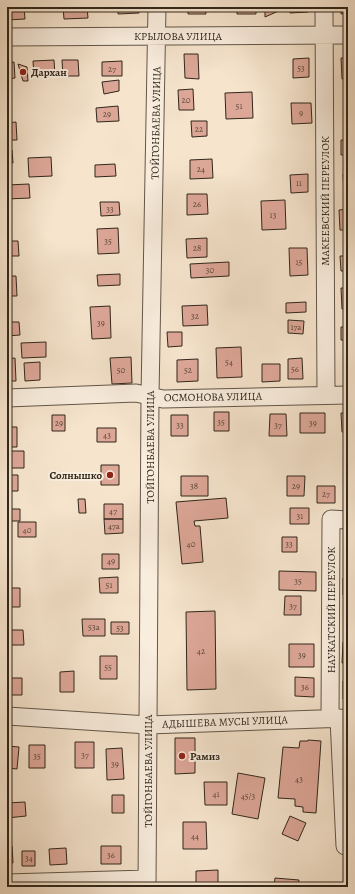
<svg xmlns="http://www.w3.org/2000/svg" width="355" height="894" font-family="Alegreya,serif">
	<rect width="100%" height="100%" fill="#f6e4cd"/>
	<filter id="stains"><feTurbulence type="fractalNoise" baseFrequency=".005" numOctaves="4"/><feColorMatrix values="0 0 0 0 .2 0 0 0 0 .09 0 0 0 0 .02 0 0 0 .5 -.17"/></filter>
	<radialGradient id="worn" r=".72"><stop offset=".6" stop-color="#630" stop-opacity="0"/><stop offset="1" stop-color="#630" stop-opacity=".3"/></radialGradient>
	<path fill="#dda798" stroke="#30271b" d="M7 7H24L25 19 7 20Z
		M63 7H87L88 18 64 19Z
		M118 7H138L139 13 118 14Z
		M188 7H205L206 14H188Z
		M237 7H256V14H237Z
		M265 7H283V9L265 17Z
		M290 7H308V12L290 13Z
		M341 7H348V13L341 14Z
		M184 54H198L199 79 185 78Z
		M309 58V77L293 78V59Z
		M341 58H348V79H342Z
		M54 60 55 75 34 76 33 61Z
		M62 60H78L79 76H63Z
		M122 61V76H102V62Z
		M14 62 15 78 7 79V63Z
		M18 64 27 67 28 81H23Z
		M119 80V91L104 94 102 82Z
		M193 89 194 110H179L178 90Z
		M252 92 253 118 226 119 225 93Z
		M291 103H311L312 123 292 124Z
		M118 106 119 121 97 122 96 108Z
		M191 121H207V136L192 137Z
		M16 122 17 140H7V123Z
		M341 140H348V155H341Z
		M7 150H12L13 163H7Z
		M51 157 52 176 29 177 28 158Z
		M212 159 213 178 190 179V160Z
		M115 164 116 176 95 177V165Z
		M308 174V192L291 193 290 175Z
		M343 174H348V192H344Z
		M29 184 30 198 7 199V185Z
		M187 194H207L208 214 187 215Z
		M285 200 286 229 262 230 261 201Z
		M100 202H119L120 215 101 216Z
		M348 209V230H340L339 210Z
		M118 228 119 253 98 254 97 229Z
		M207 238V257L187 258 186 239Z
		M7 241H18L19 256H7Z
		M289 248H307L308 275 290 276Z
		M340 256H348V271H341Z
		M229 262V276L191 278 190 264Z
		M120 274V285L98 286 97 275Z
		M7 276H16L17 296H7Z
		M341 288H348V309H342Z
		M306 302V312L286 313V303Z
		M207 305 208 325 183 326 182 306Z
		M110 306 111 338 92 339 90 307Z
		M288 320 304 321 303 334 288 333Z
		M7 322H19L20 335 7 336Z
		M341 327H348V340H341Z
		M167 332H182V346L168 347Z
		M46 342V357L22 358 21 343Z
		M241 347 242 377 217 378 216 348Z
		M131 357 132 383 112 384 110 358Z
		M15 358 16 381H7V359Z
		M302 358 303 379H288V359Z
		M198 359V381L177 382V360Z
		M40 362V380L25 381 24 363Z
		M262 364H280V381L262 382Z
		M214 412H229V431H214Z
		M300 413H325V433H300Z
		M341 413H348V432H342Z
		M270 414H286L287 436H269Z
		M52 415H65V431H52Z
		M171 415H188V436H171Z
		M7 427H17V447H7Z
		M97 428H116V442H97Z
		M10 451H24V468H10Z
		M101 465H119V485H101Z
		M7 475H18V491H7Z
		M181 476H208V496H181Z
		M287 476H305L304 496H287Z
		M317 486H335V503H317Z
		M345 490H348V507H345Z
		M226 498 228 518 194 521 195 526H200L203 562 182 564 176 502Z
		M78 499H85L86 513H79Z
		M104 504H123V519H104Z
		M290 508H309V524H290Z
		M7 509H20V521H7Z
		M104 519H123V533L105 534Z
		M18 522H36V537H18Z
		M282 537H297V552H282Z
		M102 554H119V569H102Z
		M279 571 316 572V591L279 590Z
		M118 577V593H100L99 578Z
		M343 578H348V595H343Z
		M7 588H20V607H7Z
		M285 596H301V615H284Z
		M344 609H348V626H344Z
		M215 611 216 689 187 690 186 612Z
		M82 619H105V636H83Z
		M111 622H129V634H111Z
		M7 630H23L24 645H7Z
		M343 642H348V663H342Z
		M289 644H314V667H289Z
		M100 656H117V679H100Z
		M74 671V692H60V672Z
		M295 677 314 678V697L295 696Z
		M7 678H22V695H7Z
		M343 681H348V699H343Z
		M175 738H195V773L175 774Z
		M308 740 321 741 316 813 303 812V807L295 806V799L278 798 283 747 299 748 300 741H308Z
		M75 742H94V768H75Z
		M29 745H45V768H29Z
		M7 746 19 747 17 769 7 768Z
		M122 748 124 779 107 780 106 749Z
		M238 773 265 778 258 819 232 814Z
		M204 782H227V805H205Z
		M112 795H124V813H112Z
		M25 802 26 816 7 818V803Z
		M290 816 306 823 298 841 282 834Z
		M183 822H206L207 849H183Z
		M7 846H12L13 863H7Z
		M101 846H121V864H101Z
		M66 848 67 864 50 865 49 849Z
		M22 851H35V866H22Z
		M218 870V887H196V871Z
		M275 878 299 880 298 887H274Z"/>
	<g fill="none" stroke-linecap="round" stroke-linejoin="round">
		<defs>
			<path id="minor" d="M324 7 326 394
				M7 37 348 35
				M7 398 136 393 163 399 348 395
				M7 716 148 725 348 718
				M330 717 331 519 348 520
				M339 718 345 846
				M7 883 147 879
				M147 887 150 396 157 7"/>
		</defs>
		<use href="#minor" stroke="#625648" stroke-width="19"/>
		<use href="#minor" stroke="#f9edde" stroke-width="17"/>
	</g>
	<g fill="#8f2418" stroke="#f9edde" stroke-width="1.5">
		<circle cx="23" cy="72" r="4"/>
		<circle cx="110" cy="475" r="4"/>
		<circle cx="182" cy="756" r="4"/>
	</g>
	<g text-anchor="middle" dominant-baseline="central" stroke-width="4" stroke-linejoin="round" paint-order="stroke">
		<g font-size="9" fill="#5b473a">
			<text x="301" y="68">53</text>
			<text x="112" y="69">27</text>
			<text x="186" y="100">20</text>
			<text x="239" y="106">51</text>
			<text x="301" y="113">9</text>
			<text x="107" y="114">29</text>
			<text x="199" y="129">22</text>
			<text x="201" y="169">24</text>
			<text x="299" y="183">11</text>
			<text x="197" y="204">26</text>
			<text x="110" y="209">33</text>
			<text x="273" y="215">13</text>
			<text x="108" y="241">35</text>
			<text x="197" y="248">28</text>
			<text x="299" y="262">15</text>
			<text x="210" y="270">30</text>
			<text x="195" y="316">32</text>
			<text x="101" y="323">39</text>
			<text x="296" y="327">17а</text>
			<text x="229" y="362">54</text>
			<text x="295" y="369">56</text>
			<text x="121" y="370">50</text>
			<text x="188" y="370">52</text>
			<text x="221" y="422">35</text>
			<text x="59" y="423">29</text>
			<text x="313" y="423">39</text>
			<text x="180" y="425">33</text>
			<text x="278" y="425">37</text>
			<text x="107" y="435">43</text>
			<text x="194" y="486">38</text>
			<text x="296" y="486">29</text>
			<text x="326" y="494">27</text>
			<text x="113" y="511">47</text>
			<text x="300" y="516">31</text>
			<text x="114" y="526">47а</text>
			<text x="27" y="530">40</text>
			<text x="191" y="544">40</text>
			<text x="289" y="544">33</text>
			<text x="111" y="561">49</text>
			<text x="298" y="581">35</text>
			<text x="109" y="585">51</text>
			<text x="293" y="606">37</text>
			<text x="94" y="627">53а</text>
			<text x="120" y="628">53</text>
			<text x="201" y="651">42</text>
			<text x="302" y="655">39</text>
			<text x="108" y="667">55</text>
			<text x="305" y="687">36</text>
			<text x="85" y="755">37</text>
			<text x="37" y="756">35</text>
			<text x="115" y="764">39</text>
			<text x="299" y="779">43</text>
			<text x="216" y="794">41</text>
			<text x="248" y="796">45/3</text>
			<text x="195" y="836">44</text>
			<text x="111" y="855">36</text>
			<text x="29" y="858">34</text>
		</g>
		<g font-size="11" fill="#30271b" stroke="#f9edde">
			<text x="178" y="36">КРЫЛОВА УЛИЦА</text>
			<text transform="translate(156 123) rotate(-89)">ТОЙГОНБАЕВА УЛИЦА</text>
			<text transform="translate(325 201) rotate(-90)">МАКЕЕВСКИЙ ПЕРЕУЛОК</text>
			<text transform="translate(213 397) rotate(-1)">ОСМОНОВА УЛИЦА</text>
			<text transform="translate(150 447) rotate(-90)">ТОЙГОНБАЕВА УЛИЦА</text>
			<text transform="translate(331 610) rotate(-90)">НАУКАТСКИЙ ПЕРЕУЛОК</text>
			<text transform="translate(225 722) rotate(-2)">АДЫШЕВА МУСЫ УЛИЦА</text>
			<text transform="translate(148 771) rotate(-90)">ТОЙГОНБАЕВА УЛИЦА</text>
		</g>
		<g font-size="11" font-weight="bold" fill="#30271b" stroke="#f9edde" text-anchor="start">
			<text x="31" y="72">Дархан</text>
			<text x="102" y="475" text-anchor="end">Солнышко</text>
			<text x="190" y="756">Рамиз</text>
		</g>
	</g>
	<rect width="355" height="894" fill="none" stroke="#f6e4cd" stroke-width="24"/>
	<rect x="8" y="8" width="339" height="878" fill="none" stroke="#30271b" stroke-width="2"/>
	<rect x="12" y="12" width="331" height="870" fill="none" stroke="#30271b"/>
	<rect width="100%" height="100%" filter="url(#stains)"/>
	<rect width="100%" height="100%" fill="url(#worn)"/>
</svg>
